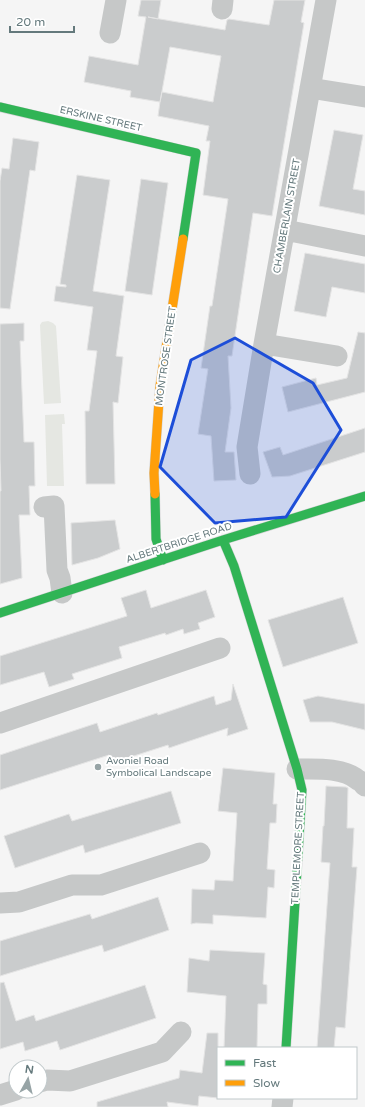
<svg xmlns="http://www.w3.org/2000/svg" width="365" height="1107" font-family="'Varela Round',sans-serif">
	<rect width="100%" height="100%" fill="#f5f5f5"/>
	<path fill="#e5e7e2" d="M48 321 53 323 56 326 61 403 44 404 40 325 42 322Z
		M64 414 65 424H62L64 486H47L45 415Z"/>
	<path fill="#cacccd" stroke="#e4e4e4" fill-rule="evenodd" d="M141 0H161L158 19 148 17 225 30 227 20 229 19 269 25 274 0H305L301 22 304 23 272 216 253 213 232 356H228L231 408 225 452H234L236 480 214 481 211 436 198 434 208 369 201 368 210 306H212L228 199 203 195 210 141H206L209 126 158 116 160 102 130 97 131 91 84 82 89 56 138 65 146 17 138 16ZM170 47 221 56 213 102 162 92 160 102Z
		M334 130 363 135 353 189 365 191V215L319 206Z
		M13 138 39 142 35 171 30 170 10 309 0 308V181L2 168 9 169Z
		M77 175 110 180 93 291 124 296 116 356 123 357 118 403 113 402 115 484H86L85 411H89L97 351 87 350 93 307 54 301 56 286 66 287V285L60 284Z
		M141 179 168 183 152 295 125 291Z
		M305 253 365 264V293L332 287 326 317 294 311Z
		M24 323V341H20L24 442H34L35 486H29L30 515H19L22 578 0 584V491H1L0 459V324Z
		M358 332 365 333V392L288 412 282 387 316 378 317 385 347 378Z
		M365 428V452L290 476 272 477 263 452 280 447 283 455Z
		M115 520 120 549 98 558 72 565 71 523Z
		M146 590 151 608 206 590 215 617 198 623 200 629 184 634 183 629 166 635 165 633 119 647 122 658 72 674 74 679 49 687 44 672 0 685V656L127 616 121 598Z
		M343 597 358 643 283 667 268 620Z
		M233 684 248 729 227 736 228 728 169 748 168 745 112 763 109 755 0 790V755L97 723 100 732 157 713 158 715 214 696 216 705 231 700Z
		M318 696 365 704V730L332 722H310L303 700Z
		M223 768 275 773 273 804H277L276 823H270L267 869 275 870 274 888 268 887 266 918 213 915V924L196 923 191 924 192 889 214 890 215 880 233 881 237 813 218 811Z
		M326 786 346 787 348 788 347 828H354L352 867H357L345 1028 336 1027 334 1048H317L330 863 321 862 323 826H324Z
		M171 791 181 823 85 853 83 845 15 868 4 836 69 814 72 821Z
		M158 897 169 930 104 952 102 945 0 976V941L90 914 92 919Z
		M210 950 265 953 263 984 267 985V1004H258L257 1048H224L226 996 187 992 189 958 209 961Z
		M4 982 16 1021 34 1015 36 1021 145 985 156 1018 60 1050 57 1041 25 1051 23 1042 0 1049V983Z
		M207 1033H218V1098L199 1096 198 1106 167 1102 168 1107H97V1102L179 1078 180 1070 202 1073Z"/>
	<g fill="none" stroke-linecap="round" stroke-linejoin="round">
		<defs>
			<path id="fast" d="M0 107 196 153 183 239
				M155 494 156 539 163 560
				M223 540 234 566 297 769 302 790 286 1048
				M0 613 223 540 365 496"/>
			<path id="slow" d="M155 494 154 473 160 386 183 239"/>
		</defs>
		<use href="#fast" stroke="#d0d1d2" stroke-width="10"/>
		<use href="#slow" stroke="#d0d1d2" stroke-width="10"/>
		<path stroke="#c6c8c8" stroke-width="21" d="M222 9 223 0
			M110 33 116 0
			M310 88 365 97
			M285 230 365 246
			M264 344 337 356
			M250 474 247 447 264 344 326 0
			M44 507 54 506 57 570 60 578 62 593
			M0 723 220 648
			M297 769C315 769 343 767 358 780 361 781 363 784 365 786
			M0 903 19 902 72 885H101L200 853
			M40 1082 47 1080 70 1081 162 1052 181 1032
			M0 1095 16 1090
			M282 1107 283 1098"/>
		<use href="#fast" stroke="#30b455" stroke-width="9"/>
		<use href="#slow" stroke="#ff9f0a" stroke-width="9"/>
	</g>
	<path fill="#1d4ed8" fill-opacity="0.2" stroke="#1d4ed8" stroke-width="3" stroke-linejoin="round" d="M235 338 313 383 341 430 286 517 215 523 160 467 191 360Z"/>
	<circle fill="#97a4a6" stroke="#fff" stroke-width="1.5" cx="98" cy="767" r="4"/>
	<g text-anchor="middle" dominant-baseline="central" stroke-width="4" stroke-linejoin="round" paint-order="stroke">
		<g font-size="10" fill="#64797c" stroke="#fff">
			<text transform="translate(101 119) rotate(13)">ERSKINE STREET</text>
			<text transform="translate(287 216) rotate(-80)">CHAMBERLAIN STREET</text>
			<text transform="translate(166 356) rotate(-82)">MONTROSE STREET</text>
			<text transform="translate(179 543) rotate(-18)">ALBERTBRIDGE ROAD</text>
			<text transform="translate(298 848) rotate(-87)">TEMPLEMORE STREET</text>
		</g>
		<g font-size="10" fill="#64797c" stroke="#fff" text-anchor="start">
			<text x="106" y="761">Avoniel Road<tspan x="106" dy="12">Symbolical Landscape</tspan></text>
		</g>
	</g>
	<rect x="217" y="1047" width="140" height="52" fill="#ffffff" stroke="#c1c9cb"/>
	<rect x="225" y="1060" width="20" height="6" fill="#30b455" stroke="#c1c9cb"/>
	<text x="253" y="1067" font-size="12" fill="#64797c">Fast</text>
	<rect x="225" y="1080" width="20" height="6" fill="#ff9f0a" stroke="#c1c9cb"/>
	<text x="253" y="1087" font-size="12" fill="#64797c">Slow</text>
	<g transform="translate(28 1079) rotate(8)"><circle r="19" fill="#ffffff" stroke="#c1c9cb"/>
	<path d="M0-3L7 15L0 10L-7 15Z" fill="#97a4a6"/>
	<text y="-6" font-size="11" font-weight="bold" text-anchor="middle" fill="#64797c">N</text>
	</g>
	<path d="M10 26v6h64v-6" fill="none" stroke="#64797c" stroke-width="2"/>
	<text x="16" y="26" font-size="12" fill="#64797c" stroke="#ffffff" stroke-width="3" paint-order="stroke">20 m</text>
</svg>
